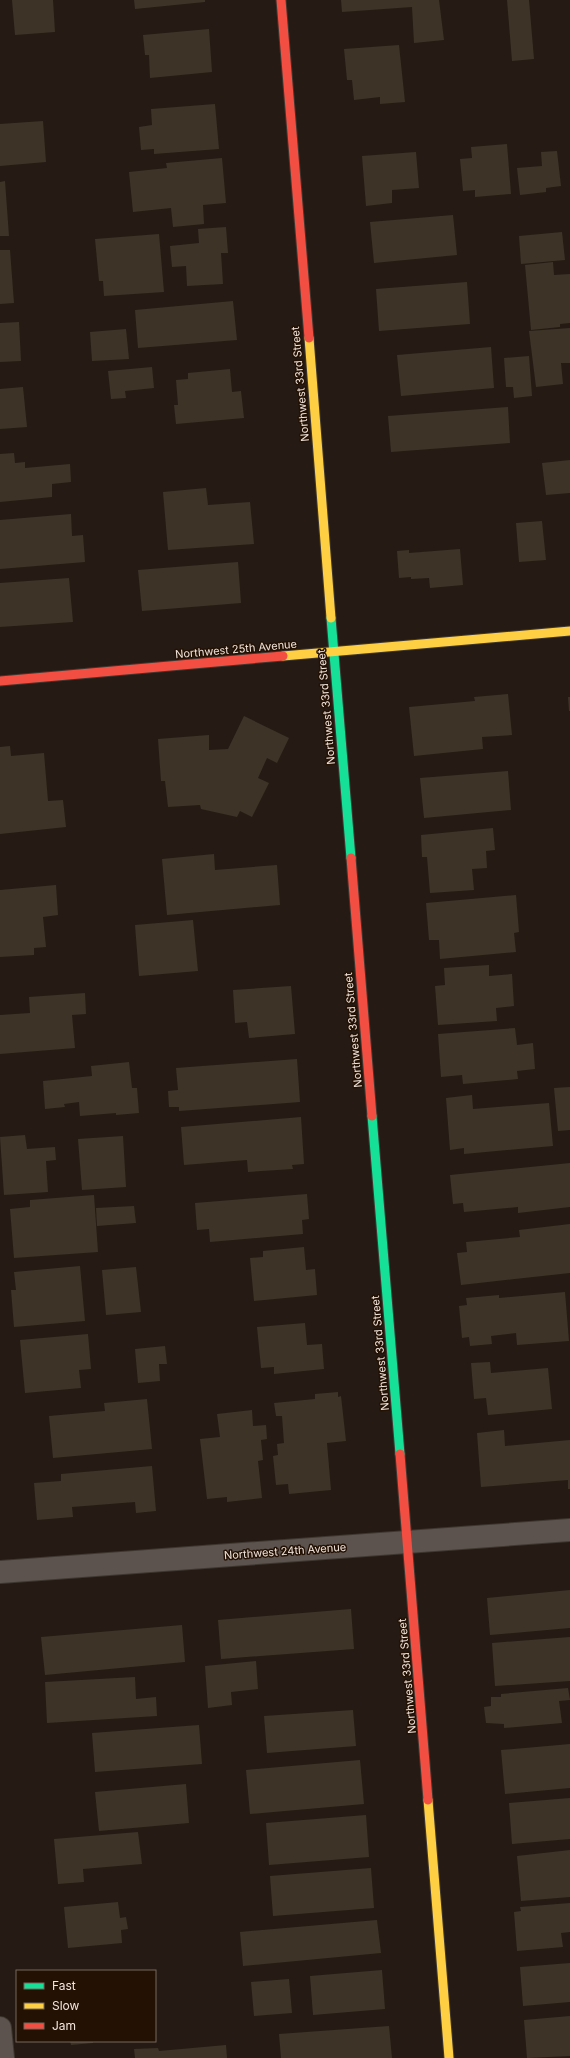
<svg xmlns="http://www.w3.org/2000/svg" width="570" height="2058" font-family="Inter,sans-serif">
	<rect width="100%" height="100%" fill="#251b14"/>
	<path fill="#3d3327" d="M12 0H53L55 32 15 35Z
		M134 0H205V2L135 9Z
		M341 0H439L444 40 414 43 412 7 342 12Z
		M507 0H529L534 59 512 61Z
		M209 29 212 72 150 78 149 55H145L143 35Z
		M399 45 405 102 380 104V97L354 100 352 80H347L344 49Z
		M215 104 219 149 154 154V149L141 150 139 127 152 125 151 109Z
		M43 121 46 162 0 166V124Z
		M507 144 511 194 475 197V190L463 191 460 159 472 158 471 147Z
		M557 151 561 186 546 188V192L520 195 517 168 542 166 541 152Z
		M416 152 419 188 392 190V203L366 206 362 156Z
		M222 158 226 203 203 205 204 224 173 227 171 208 133 212 129 172 167 168 166 163Z
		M5 181 9 236H0V182Z
		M453 215 457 255 374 263 370 222Z
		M226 227 228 253H221L223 284 187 286 186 266 172 267 170 246 199 243 198 229Z
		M562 232 565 260 521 264 519 236Z
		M159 234 164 292 104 296 103 281H99L95 239Z
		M0 250H10L14 303 0 304Z
		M553 262 554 275 570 274V323L560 324V327L531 330 525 265Z
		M467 282 470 324 379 331 376 289Z
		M233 301 237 340 138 348 135 310Z
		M19 322 21 361 0 362V323Z
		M570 328V363H561L563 384 536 387 529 331Z
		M126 329 129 359 92 361 90 332Z
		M491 347 494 388 401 396 397 355Z
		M529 356 532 396 514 398 513 387H506L504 358Z
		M152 367 154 388 125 391 126 398 111 399 108 371Z
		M230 369 232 392 241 391 244 418 176 424 174 405H178L176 380 188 379V373Z
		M23 387 27 427 0 429V389Z
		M508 407 510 443 391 452 388 416Z
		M14 453 15 463 25 462V468L70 464 71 482 52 484V497L0 502V454Z
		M570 460V493L546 495 542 463Z
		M206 488 208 505 250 502 254 544 168 550 163 492Z
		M71 514 72 536 83 535 85 562 0 569V520Z
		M542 521 546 560 519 562 516 523Z
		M460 549 463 585 430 588 429 578 411 579V577L399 578 397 551 409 550V553Z
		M238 562 241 603 142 611 138 570Z
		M69 578 73 622 0 627V583Z
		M508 694 512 735 482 737 483 749 414 756 409 707 475 701 474 697Z
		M568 697H570V711H569Z
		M244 716 289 738 277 763 267 758 258 778 269 783 252 817 240 811 237 817 201 809 200 805 168 807 165 781H161L158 739 209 735V750L228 749Z
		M10 746 11 756 44 753 48 801 63 800 66 827 0 834V747Z
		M508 771 511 810 424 818 420 778Z
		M493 828 495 850 486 851 487 868 472 869 474 890 430 893 427 857H422L421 835Z
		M214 854 215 870 277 865 280 905 167 915 162 859Z
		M56 885 58 915 43 917 46 947 34 948V955L0 957V890Z
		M516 895 519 932 514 933 516 952 440 959 439 940H429L426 903Z
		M193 920 198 971 139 976 135 925Z
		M489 965V976L512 974 514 1006 496 1008 497 1021 438 1025 435 986 445 985 444 968Z
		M291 986 295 1034 249 1038 247 1022 235 1023 233 990Z
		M85 993 86 1014 72 1015 75 1048 0 1054V1015L30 1013 29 997Z
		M515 1028 517 1045 533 1043 535 1069 517 1071 518 1079 463 1084 462 1075 441 1077 438 1034Z
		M297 1059 300 1102 179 1111V1107H169L168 1091 178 1090 176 1068Z
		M129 1062 132 1088H137L139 1113 116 1115V1113L80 1116 79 1102 64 1104 65 1107 45 1109 43 1081 92 1076 91 1066Z
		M570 1087V1130L558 1131 554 1088Z
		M472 1095 473 1109 549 1103 553 1146 464 1154V1148L450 1150 446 1098Z
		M301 1117 304 1164 292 1165 293 1169 248 1172 247 1160 184 1165 181 1127Z
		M25 1135 27 1149 55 1147 56 1160 46 1161 48 1192 4 1195 0 1137Z
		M123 1136 126 1187 82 1190 78 1139Z
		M570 1163V1207L518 1213V1207L464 1212 463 1203 453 1204 450 1175Z
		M307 1194 309 1219 302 1220 303 1234 210 1242 209 1229 197 1230 195 1203Z
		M94 1195 98 1252 14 1258 10 1209 30 1207V1200Z
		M134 1206 136 1223 97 1226 96 1208Z
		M570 1224V1273L461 1285 457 1253 467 1252 466 1242 520 1237 519 1230Z
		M304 1247 306 1270 315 1269 317 1295 254 1301 250 1258 263 1257V1251Z
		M80 1266 85 1321 14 1327 11 1290H16L14 1272Z
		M136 1267 141 1312 106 1315 102 1270Z
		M565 1292 569 1341 517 1345 516 1333 491 1336 492 1344 470 1346 469 1337 462 1338 459 1306 467 1305 466 1298 499 1295V1298Z
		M305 1323 307 1345 322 1344 324 1369 274 1374V1367L261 1368 257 1327Z
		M88 1334 91 1369 79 1370 81 1388 25 1393 20 1340Z
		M165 1346 167 1364H159L160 1381 138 1383 135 1349Z
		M490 1362 491 1373 548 1368 552 1409 488 1415 486 1398 474 1399 471 1363Z
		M338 1392V1397L341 1396 346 1441 327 1443 331 1490 289 1494 288 1484 276 1485 273 1456 278 1455 277 1444 284 1443 282 1416H276L274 1403 315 1399V1394Z
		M147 1399 152 1449 53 1458 49 1416 105 1411 104 1403Z
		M252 1410 253 1426 266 1425 267 1439 261 1440 263 1460 258 1461 262 1498 227 1502V1497L207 1499 200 1439 220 1437 217 1414Z
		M504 1430 505 1446 570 1440V1489H568V1480L481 1487 477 1433Z
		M152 1466 156 1511 136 1513 135 1502 72 1507 73 1517 37 1520 34 1483 61 1481V1474Z
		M570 1590V1628L490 1635 487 1598Z
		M351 1609 354 1649 221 1659 218 1620Z
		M182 1625 185 1662 45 1675 41 1637Z
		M570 1637V1681L495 1686 492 1643Z
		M256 1661 258 1689 231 1692 232 1705 208 1708 205 1666Z
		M135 1677 136 1699 156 1697 157 1716 47 1723 45 1682Z
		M568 1688 570 1700 559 1701 562 1723 504 1728V1724L486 1723 484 1707 491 1706V1697H501V1694Z
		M353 1710 356 1746 267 1753 264 1716Z
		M199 1725 202 1764 95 1772 92 1733Z
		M570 1744V1788L505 1794 501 1750Z
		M360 1760 364 1804 250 1814 246 1770Z
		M186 1784 189 1823 99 1831 95 1792Z
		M570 1798V1839L512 1844 509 1803Z
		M366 1815 369 1857 269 1865 266 1823Z
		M138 1832 142 1864 83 1869 84 1882 58 1884 54 1839Z
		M570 1850V1897L521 1901 517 1856Z
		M371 1868 374 1908 273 1916 270 1876Z
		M118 1902 120 1918 126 1917 128 1929 121 1930 122 1943 68 1948 64 1907Z
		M570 1903V1932L561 1933 563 1947 517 1951 514 1912 521 1911 520 1907Z
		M377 1920 381 1953 243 1966 240 1932Z
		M570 1963V2002L523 2006 520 1967Z
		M382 1970 385 2009 313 2015 310 1976Z
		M289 1979 292 2013 254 2016 251 1982Z
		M570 2016V2056L527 2058 524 2020Z
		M389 2026 392 2058H281L279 2034Z
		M70 2041H93V2043L71 2045Z
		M226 2045 227 2058H135L134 2049 158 2048 159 2051Z"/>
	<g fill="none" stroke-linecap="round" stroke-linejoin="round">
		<defs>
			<path id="street" d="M0 1572 570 1530
				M0 2028 3 2058"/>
			<path id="fast" d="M331 618 351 858
				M372 1116 400 1454"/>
			<path id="slow" d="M309 338 331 618
				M283 656 570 631
				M428 1800 449 2058"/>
			<path id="jam" d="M281 0 309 338
				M0 681 283 656
				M351 858 372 1116
				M400 1454 428 1800"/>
		</defs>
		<use href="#street" stroke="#3f3731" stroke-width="24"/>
		<use href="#fast" stroke="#3f3731" stroke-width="11"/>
		<use href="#slow" stroke="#3f3731" stroke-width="11"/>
		<use href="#jam" stroke="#3f3731" stroke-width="11"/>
		<use href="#street" stroke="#5c534e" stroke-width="22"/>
		<use href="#fast" stroke="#16e098" stroke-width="9"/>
		<use href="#slow" stroke="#ffcf43" stroke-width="9"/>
		<use href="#jam" stroke="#f24e42" stroke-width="9"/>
	</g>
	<g text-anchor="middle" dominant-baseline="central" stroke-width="3" stroke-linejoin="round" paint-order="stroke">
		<g font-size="11" fill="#f2e5dc" stroke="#231104">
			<text transform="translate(300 384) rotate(-95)">Northwest 33rd Street</text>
			<text transform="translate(236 649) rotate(-5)">Northwest 25th Avenue</text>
			<text transform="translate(326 707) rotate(-95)">Northwest 33rd Street</text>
			<text transform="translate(353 1030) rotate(-95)">Northwest 33rd Street</text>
			<text transform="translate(380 1353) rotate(-95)">Northwest 33rd Street</text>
			<text transform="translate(285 1551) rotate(-4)">Northwest 24th Avenue</text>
			<text transform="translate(407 1676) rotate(-95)">Northwest 33rd Street</text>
		</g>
	</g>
	<rect x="16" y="1970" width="140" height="72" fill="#231104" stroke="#76665a"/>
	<rect x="24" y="1983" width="20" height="6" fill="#16e098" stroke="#76665a"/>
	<text x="52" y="1990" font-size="12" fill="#f2e5dc">Fast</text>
	<rect x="24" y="2003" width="20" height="6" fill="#ffcf43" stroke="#76665a"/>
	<text x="52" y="2010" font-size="12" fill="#f2e5dc">Slow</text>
	<rect x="24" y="2023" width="20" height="6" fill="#f24e42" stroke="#76665a"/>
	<text x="52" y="2030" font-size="12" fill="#f2e5dc">Jam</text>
</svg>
